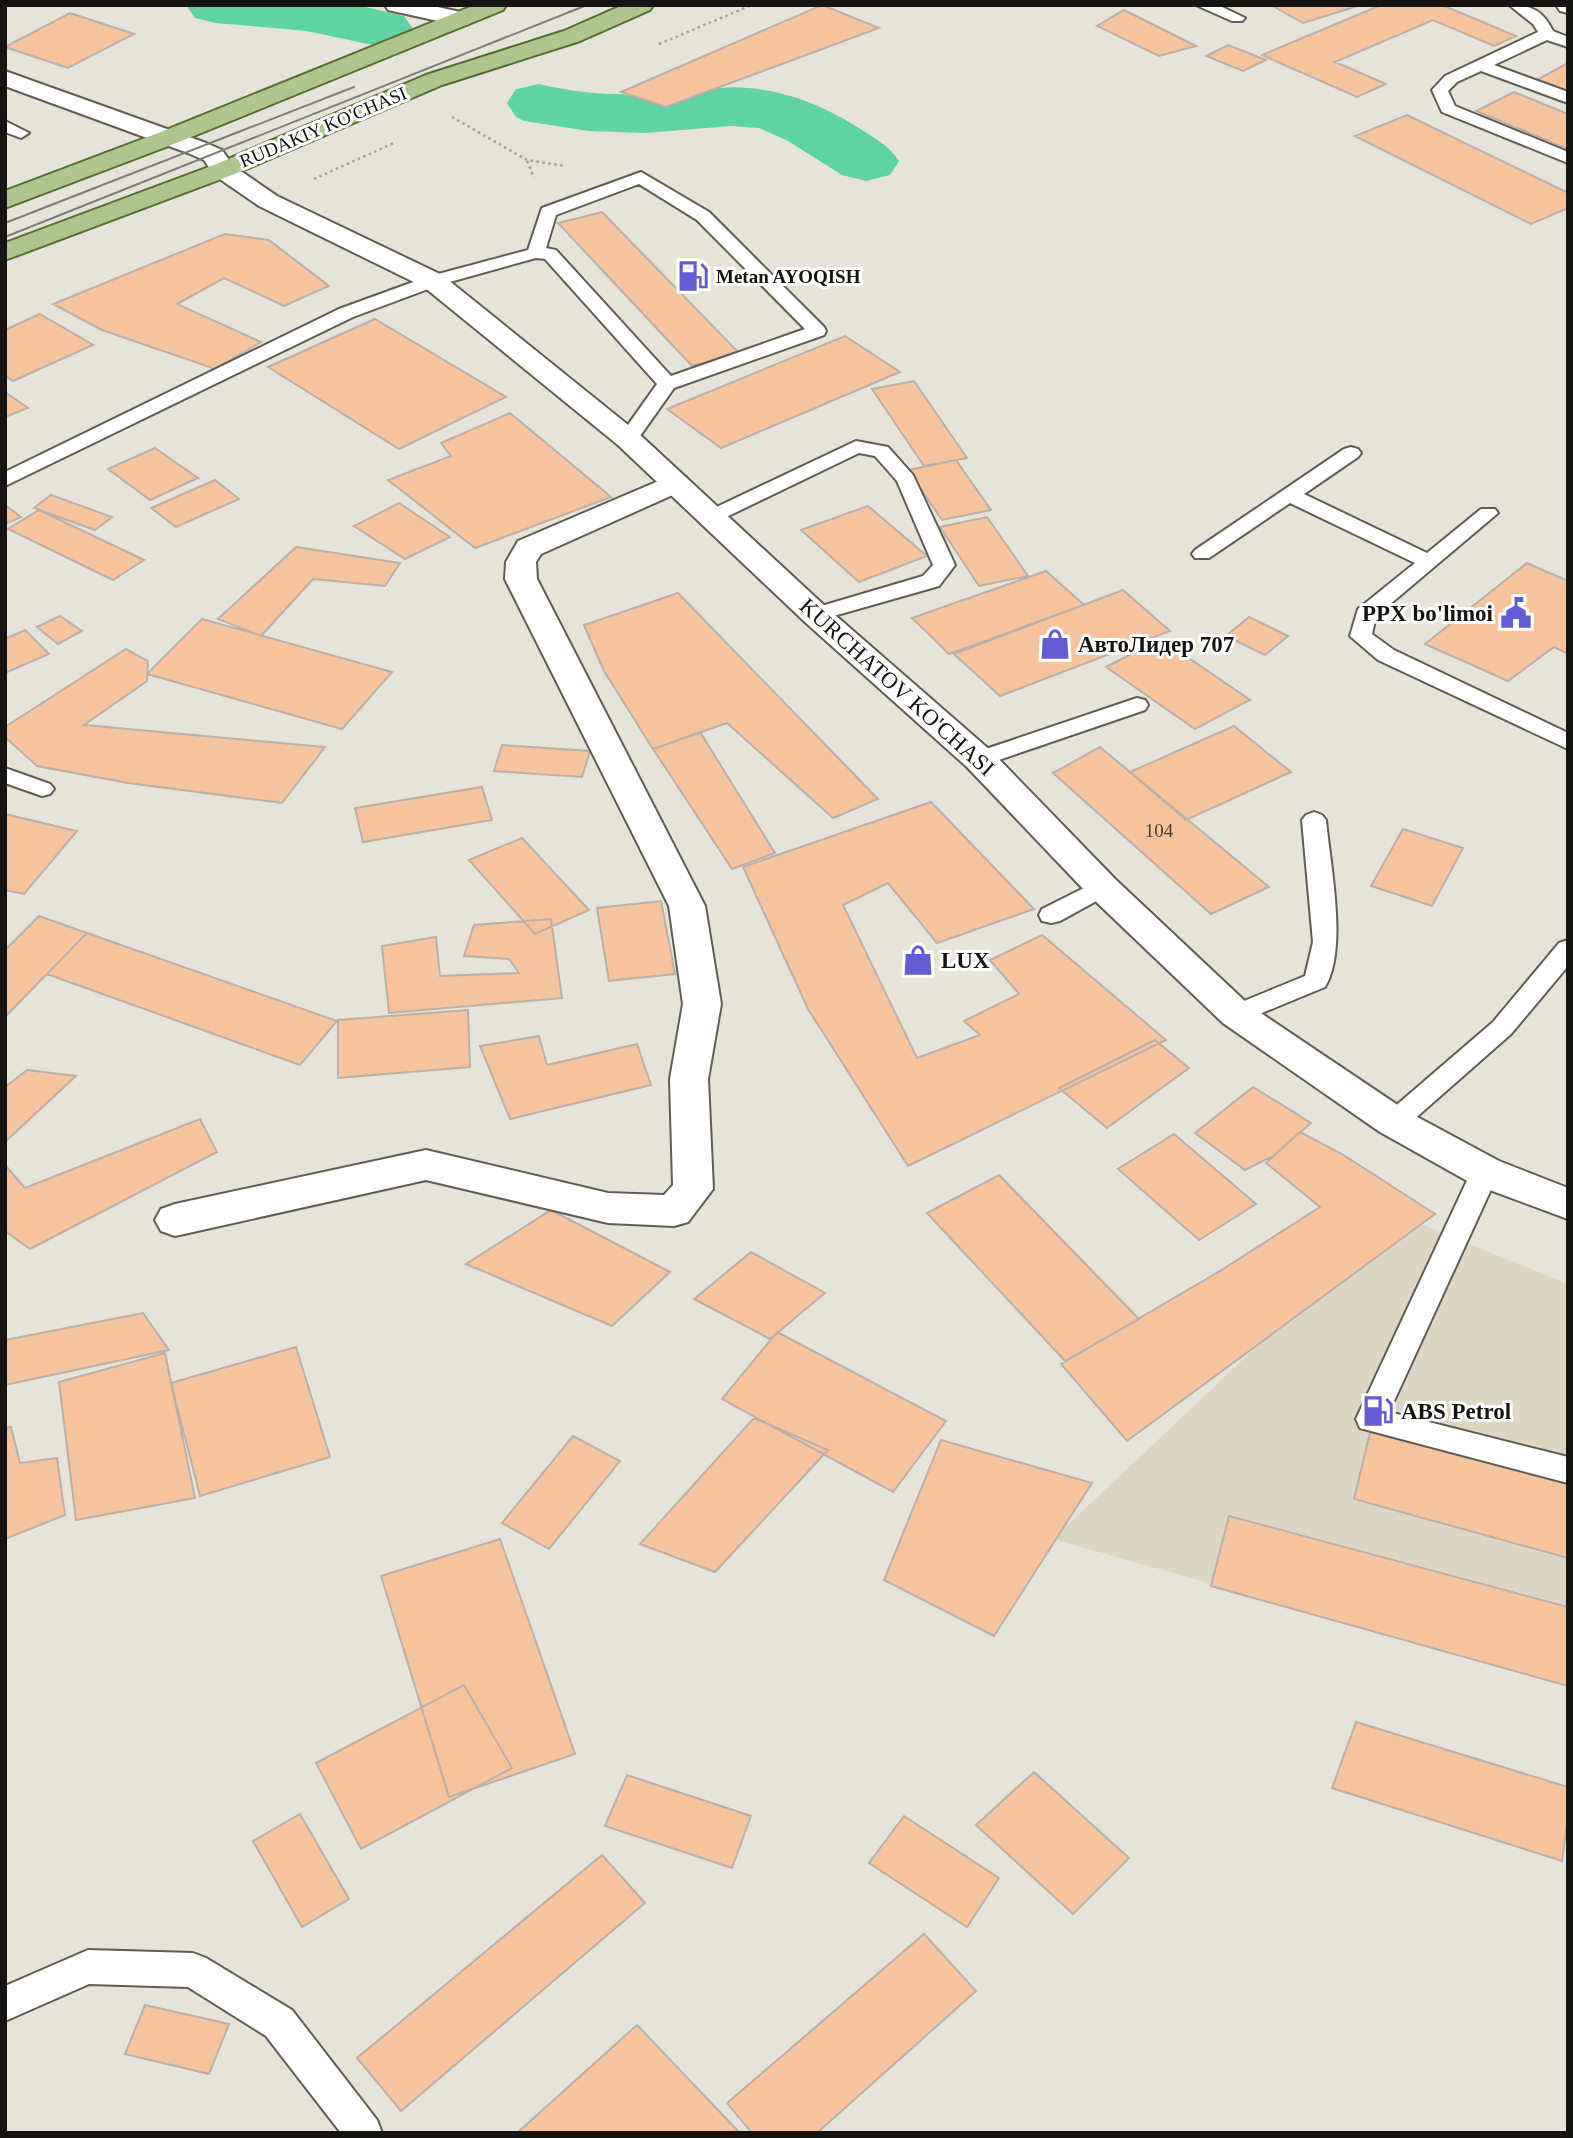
<svg xmlns="http://www.w3.org/2000/svg" width="1573" height="2138" font-family="Georgia,serif">
	<rect width="100%" height="100%" fill="#e6e3d8"/>
	<path fill="#dcd7c5" d="M1401 1216 1568 1284V1684L1053 1539 1364 1245Z"/>
	<g fill="none" stroke-linecap="round" stroke-linejoin="round">
		<path fill="#5fd3a1" fill-rule="evenodd" d="M186 5H357L404 16 413 29 404 42 382 47 307 31 216 23 195 18Z
			M539 84C583 95 628 96 673 93 698 91 723 85 748 88 786 91 821 105 854 125 871 136 888 144 899 161L890 175 866 181 842 175 788 141 759 128 731 126 645 133 589 131 524 121 516 117 507 103 516 89Z"/>
	</g>
	<path fill="#f5c39c" stroke="#bab0a9" stroke-width="2" d="M822 5 879 28 666 107 621 92Z
		M1271 5H1361L1303 23Z
		M1381 5H1442L1516 36 1494 46 1433 20 1335 62 1386 84 1357 97 1262 55Z
		M1124 10 1196 46 1159 56 1097 26Z
		M70 13 134 34 68 68 5 47Z
		M1228 45 1266 60 1243 71 1206 56Z
		M1568 63V93L1535 81Z
		M1514 92 1568 114V149L1476 111Z
		M1407 115 1568 193V208L1531 224 1355 136Z
		M602 212 739 353 692 366 558 223Z
		M225 234 269 240 329 286 284 306 224 278 177 304 261 342 215 369 102 330 53 304Z
		M40 314 93 345 13 381 5 376V330Z
		M375 319 506 397 399 449 268 367Z
		M845 336 900 372 721 448 667 409Z
		M914 381 967 458 924 466 872 389Z
		M5 392 28 408 5 417Z
		M510 413 611 497 475 548 388 480 451 456 441 443Z
		M155 448 198 478 150 500 108 469Z
		M956 460 991 510 942 520 908 470Z
		M215 480 239 499 176 527 151 508Z
		M51 495 112 517 95 530 34 508Z
		M399 503 450 537 405 559 354 526Z
		M5 505 21 517 5 524Z
		M868 506 927 556 859 582 801 530Z
		M39 510 144 560 113 580 8 529Z
		M987 517 1028 576 979 586 940 527Z
		M296 547 400 563 385 586 313 579 261 636 218 619Z
		M1527 563 1568 581V654L1554 647 1508 681 1425 644Z
		M1046 571 1084 605 949 654 912 618Z
		M1123 590 1170 631 1000 696 954 654Z
		M678 593 878 799 833 818 727 723 653 749 604 671 584 625Z
		M60 616 82 631 58 644 37 627Z
		M1249 617 1288 636 1265 655 1226 636Z
		M202 619 392 672 342 729 147 674Z
		M25 630 49 654 5 673V639Z
		M1161 639 1250 700 1195 729 1106 667Z
		M126 649 148 661 147 681 84 725 325 747 282 803 128 783 37 766 5 737V727Z
		M1234 726 1291 772 1186 820 1130 772Z
		M700 732 775 853 732 869 653 749Z
		M502 745 590 751 582 777 494 771Z
		M1100 747 1130 772 1269 887 1211 914 1053 773Z
		M482 787 492 820 363 842 355 808Z
		M931 802 1034 909 937 943 888 883 843 905 917 1058 980 1035 964 1021 1019 994 990 960 1042 935 1166 1040 908 1166 808 1009 743 867Z
		M5 814 77 831 24 894 5 890Z
		M1403 829 1463 848 1432 906 1371 886Z
		M522 838 589 910 535 934 469 860Z
		M661 901 675 974 609 981 597 908Z
		M39 916 87 933 5 1017V950Z
		M551 919 562 998 389 1013 382 946 436 937 440 976 519 973 509 959 464 956 474 925Z
		M87 933 337 1021 300 1065 47 974Z
		M468 1010 470 1067 338 1078V1020Z
		M539 1036 547 1065 637 1044 651 1085 510 1119 480 1046Z
		M1155 1040 1189 1068 1107 1128 1059 1088Z
		M27 1070 76 1076 5 1142V1087Z
		M1253 1087 1311 1123 1273 1156 1245 1170 1195 1133Z
		M200 1119 217 1152 30 1249 5 1231V1165L25 1188Z
		M1300 1132 1342 1154 1435 1214 1127 1441 1061 1364 1220 1271 1320 1207 1266 1163Z
		M1174 1134 1256 1204 1199 1240 1118 1169Z
		M999 1175 1139 1319 1065 1361 927 1213Z
		M551 1210 670 1272 612 1326 466 1264Z
		M751 1252 825 1293 770 1339 694 1299Z
		M143 1313 169 1350 5 1385V1340Z
		M777 1332 946 1421 893 1492 722 1399Z
		M296 1347 330 1457 200 1496 171 1383Z
		M165 1353 195 1498 76 1520 59 1382Z
		M754 1418 828 1450 715 1572 640 1544Z
		M1372 1424 1568 1475V1558L1354 1499Z
		M11 1427 20 1463 57 1458 65 1515 5 1539V1428Z
		M573 1436 620 1461 549 1549 502 1523Z
		M941 1440 1092 1483 994 1636 884 1580Z
		M1229 1516 1568 1607V1686L1211 1586Z
		M500 1539 575 1754 449 1797 381 1576Z
		M464 1685 512 1768 361 1849 316 1763Z
		M1356 1722 1568 1787V1816L1562 1861 1332 1788Z
		M1034 1772 1129 1858 1073 1914 976 1825Z
		M627 1775 751 1816 732 1868 605 1826Z
		M300 1814 349 1899 302 1927 253 1841Z
		M904 1816 999 1878 967 1927 869 1863Z
		M602 1855 645 1903 401 2111 357 2058Z
		M924 1934 976 1991 817 2133H752L727 2103Z
		M145 2005 229 2024 209 2074 125 2054Z
		M637 2025 740 2133H517Z"/>
	<g fill="none" stroke-linecap="round" stroke-linejoin="round">
		<defs>
			<path id="lane" d="M1196 5H1218L1245 18 1242 21H1232Z
				M1509 5C1531 5 1543 10 1553 31L1568 37V47L1547 40 1494 65 1568 92V103L1481 71 1457 82 1448 91 1455 106 1568 152V163L1442 112 1432 90 1445 76 1538 32 1533 24Z
				M5 121 29 133 21 138 5 132Z
				M641 172 709 212 824 327 826 331 824 335 674 388 635 443H621L618 439 657 384 545 259 536 258 439 285 353 317 5 486V472L339 309 427 277 528 250 542 208ZM639 184 697 220 805 329 671 376 556 250 546 248 556 215Z
				M856 441 888 447 913 475 955 565 939 586 816 621 808 620 805 615 808 610 923 576 933 565 897 481 875 456 859 453 718 521H704L701 517 704 513Z
				M1351 447 1358 449 1361 453 1358 457 1304 494 1427 553 1481 509H1495L1498 513 1376 616 1372 634 1394 650 1568 733V749L1378 660 1350 636 1358 609 1415 563 1290 503 1209 558H1195L1192 554 1195 550 1344 449Z
				M1137 698 1145 700 1148 705 1145 710 987 764 979 766 971 764 967 759 971 754Z
				M5 768 50 784 54 789 50 794 42 796 5 783Z
				M1314 812 1322 815 1326 820C1330 864 1348 949 1325 987L1245 1020 1236 1023 1227 1020 1223 1014 1227 1008 1305 976 1313 942 1302 820 1306 815Z
				M1102 879 1111 881 1114 887 1111 893 1060 921 1051 923 1042 921 1039 915 1042 909Z
				M1568 940V966L1511 1034 1403 1129 1394 1132 1385 1129 1381 1122 1385 1115 1493 1022 1559 943Z
				M1485 1162 1495 1165 1499 1172 1389 1412 1568 1457V1483L1371 1431 1360 1428 1356 1419 1471 1172 1475 1165Z
				M88 1950 193 1953 206 1958 292 2010 377 2120 382 2133H341L266 2036 188 1987 89 1984 5 2021V1986Z"/>
			<path id="street" d="M385 5H429L469 14 472 19 469 24 461 26 388 10Z
				M1556 5H1568V13L1560 11Z
				M5 71 206 143 222 150 236 170 232 175 223 178 214 175 204 160 188 153 5 86Z
				M675 474 686 477 690 483 686 489 541 554 536 562 537 579 705 906 721 1004 708 1079 713 1189 688 1222 674 1226 608 1223 426 1180 175 1236 161 1231 155 1220 161 1209 175 1204 426 1150 608 1193 664 1195 673 1185 670 1079 683 1004 669 906 505 579 506 562 518 541Z"/>
			<path id="secondary" d="M223 162 232 165 277 196 442 275 638 433 827 608 991 751 1115 879 1249 1005 1408 1112 1499 1161 1568 1188V1219L1471 1183 1380 1132 1223 1023 1089 895 967 767 805 622 618 445 424 287 259 206 214 175 210 170 214 165Z"/>
			<path id="primary" d="M475 5H506L503 10 179 142 5 208V191L161 132Z
				M623 5H653L650 10 580 41 442 85 232 175 5 260V243L214 165 426 75 564 31Z"/>
		</defs>
		<use href="#lane" stroke="#605e54" stroke-width="4"/>
		<use href="#street" stroke="#605e54" stroke-width="4"/>
		<use href="#secondary" stroke="#605e54" stroke-width="4"/>
		<use href="#primary" stroke="#556e30" stroke-width="4"/>
		<path stroke="#a2a097" stroke-width="2.5" stroke-dasharray="2.5 3.5" stroke-linecap="butt" d="M659 44 752 5
			M452 117 527 160 565 166
			M527 161 534 178
			M314 179 396 142"/>
		<use href="#lane" fill="#fff" fill-rule="evenodd"/>
		<use href="#street" fill="#fff" fill-rule="evenodd"/>
		<use href="#secondary" fill="#fff" fill-rule="evenodd"/>
		<use href="#primary" fill="#aec58e" fill-rule="evenodd"/>
		<path stroke="#807e76" stroke-width="2" d="M5 223 354 87
			M5 237 587 5"/>
	</g>
	<defs>
		<symbol id="fuel-bare" viewBox="-9 -9 18 18"><path d="M-5.5-6h7V0h2V4h1.3V-2.5L3-4.5l.8-.8L6-3V5H2.5V1h-1V6h-7ZM-4.2-4.7v3.2H.2V-4.7Z" fill="#645bd4" stroke="#fff" stroke-width="2.5" paint-order="stroke"/></symbol>
		<symbol id="civic-bare" viewBox="-9 -9 18 18"><path d="M-.6-6.5H3V-4.5H.6V-3L4-1V1h2V6H-6V1h2V-1L-.6-3ZM-1.2 2.5V6h2.4V2.5Z" fill="#645bd4" stroke="#fff" stroke-width="2.5" paint-order="stroke"/></symbol>
		<symbol id="shop-bare" viewBox="-9 -9 18 18"><path d="M-5-2.5h2.3a2.7 3.5 0 0 1 5.4 0H5L5.5 6h-11ZM-1.5-2.5h3a1.5 2.3 0 0 0-3 0Z" fill="#645bd4" stroke="#fff" stroke-width="2.5" paint-order="stroke"/></symbol>
	</defs>
	<g fill-rule="evenodd">
		<use href="#fuel-bare" x="671" y="254" width="44" height="44"/>
		<use href="#civic-bare" x="1494" y="591" width="44" height="44"/>
		<use href="#shop-bare" x="1033" y="622" width="44" height="44"/>
		<use href="#shop-bare" x="896" y="938" width="44" height="44"/>
		<use href="#fuel-bare" x="1356" y="1389" width="44" height="44"/>
	</g>
	<g text-anchor="middle" dominant-baseline="central" stroke-width="6" stroke-linejoin="round" paint-order="stroke">
		<g font-size="19" fill="#151410" stroke="#fff">
			<text transform="translate(323 127) rotate(-23)">RUDAKIY KO'CHASI</text>
		</g>
		<g font-size="19" font-weight="bold" fill="#151410" stroke="#fff" text-anchor="start">
			<text x="716" y="276">Metan AYOQISH</text>
		</g>
		<g font-size="19" fill="#4d4033">
			<text x="1159" y="830">104</text>
		</g>
		<g font-size="23" font-weight="bold" fill="#151410" stroke="#fff" text-anchor="start">
			<text x="1493" y="613" text-anchor="end">PPX bo'limoi</text>
			<text x="1078" y="644">АвтоЛидер 707</text>
			<text x="941" y="960">LUX</text>
			<text x="1401" y="1411">ABS Petrol</text>
		</g>
		<g font-size="23" fill="#151410" stroke="#fff">
			<text transform="translate(897 687) rotate(42)">KURCHATOV KO'CHASI</text>
		</g>
	</g>
	<rect width="1573" height="2138" fill="none" stroke="#151410" stroke-width="14"/>
</svg>
